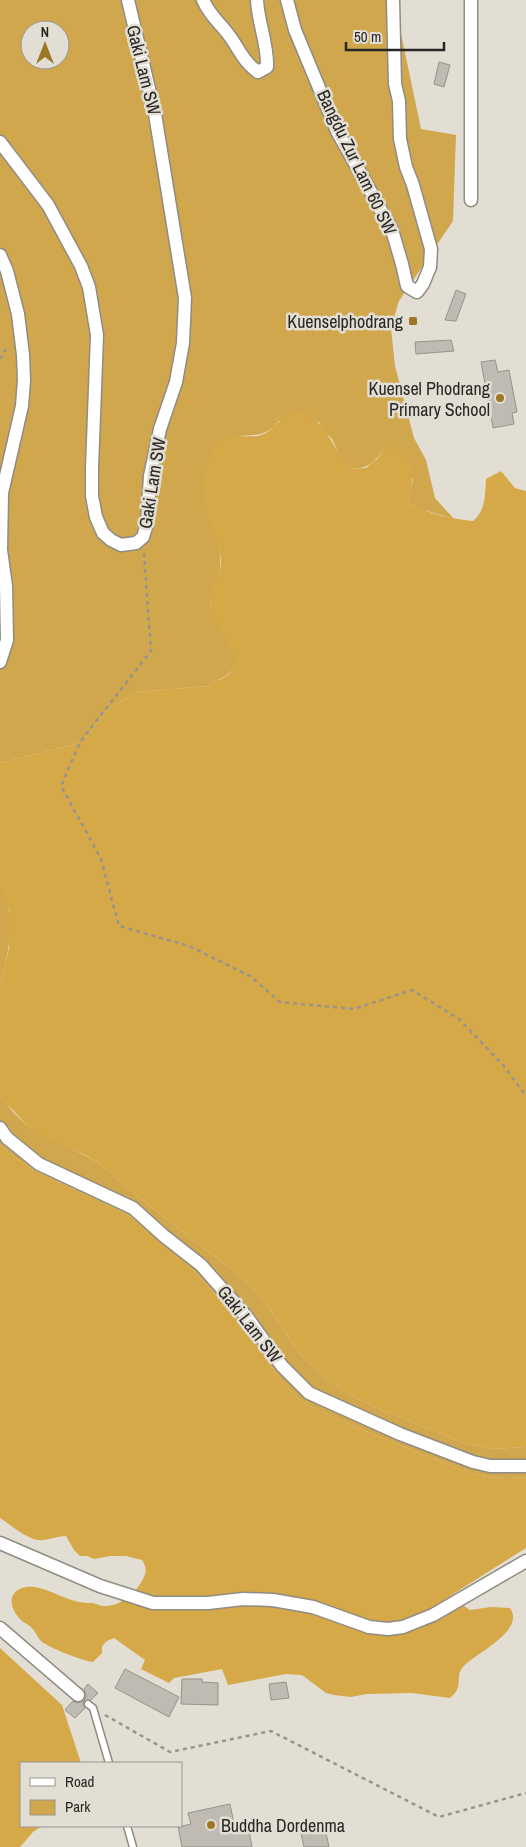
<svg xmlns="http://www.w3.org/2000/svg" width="526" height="1847" font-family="'Archivo Narrow',sans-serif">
	<rect width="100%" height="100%" fill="#e3ded4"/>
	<path fill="#d0a74d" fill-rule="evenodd" d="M0 0H394L421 129 456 135 453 221 399 301 391 328 395 366 414 438 426 460 435 498 454 519 421 509 408 502 413 479 383 449C373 465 368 468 350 469L341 459 332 439 322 429 319 422 279 421C267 436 257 435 239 436L208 515C217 533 224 557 218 578 216 586 209 598 210 607 214 623 239 650 236 662 231 678 218 678 208 686L137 692 109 708 86 737 72 745 0 763ZM30 30H60V60H30Z
		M0 884C19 914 8 953 0 986Z
		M0 1095 13 1112 27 1125 99 1163 142 1200 245 1280 265 1302 299 1353 326 1379 351 1395 379 1409 461 1442 492 1449 526 1447V1477C481 1482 457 1467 417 1452 389 1440 361 1430 334 1417 321 1412 308 1406 297 1397 281 1382 268 1361 255 1344 223 1304 191 1262 150 1230 104 1194 43 1185 0 1145Z"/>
	<path fill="#d5a948" d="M298 410C327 419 332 449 350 469L366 468 377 459 383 449 396 444C417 466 414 475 408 502 428 514 451 519 473 521 486 510 485 495 486 479L501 471 515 488 526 491V1447L492 1449 461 1442 379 1409 351 1395 326 1379 299 1353 265 1302 245 1280 142 1200 99 1163 83 1154 48 1138 27 1125 5 1102 0 1095V986L9 948 10 910 0 884V763L72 745 86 737 109 708 137 692 208 686C218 678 231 679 235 663 240 647 210 623 210 605 210 590 221 576 221 561 220 544 211 529 208 514 203 492 202 462 217 444 229 431 250 440 264 434 270 431 274 426 279 422 284 417 292 413 298 410Z
		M0 1145C43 1185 104 1194 150 1230 191 1262 223 1304 255 1344 268 1361 281 1382 297 1397 308 1406 321 1412 334 1417 361 1430 389 1440 417 1452 457 1467 481 1482 526 1477V1548L450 1596 470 1610 491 1607 510 1608C526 1631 475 1653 463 1667 454 1677 465 1686 450 1698L412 1693 367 1694 351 1697 334 1695 326 1693 302 1675 286 1674 228 1685 222 1669 174 1678 169 1683 141 1669 145 1660 114 1638 107 1641 102 1646V1653L93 1662C83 1661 49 1648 41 1641 37 1637 36 1632 32 1628 29 1624 23 1623 20 1619 11 1610 6 1594 22 1588 36 1583 53 1593 66 1598 73 1601 83 1603 92 1603 96 1603 99 1606 103 1606 118 1607 133 1596 140 1584 146 1575 148 1569 142 1560L126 1556H110L94 1559 87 1556H80L74 1550 66 1536C57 1536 47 1541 38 1540 25 1538 11 1525 0 1518Z
		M0 1648 62 1705 81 1763H21V1826H42L33 1832 20 1847H0Z"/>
	<path fill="#c0bbb2" stroke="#97938a" d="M439 62 450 65 444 87 434 84Z
		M456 290 466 294 456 321 445 320Z
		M451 340 454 351 416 354 415 342Z
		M495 360 498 372 509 370 517 412 512 413 514 424 493 428 481 362Z
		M125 1669 179 1697 169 1717 115 1688Z
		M182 1679H202V1682L218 1683V1705L181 1704Z
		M286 1682 289 1698 271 1700 269 1684Z
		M88 1684 98 1693 91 1700 84 1701 83 1704 85 1708 75 1718 65 1710 73 1701 77 1703 84 1701 86 1696 84 1689Z
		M230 1804 235 1828 248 1826 252 1847H182L178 1827 191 1824 188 1813Z
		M325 1828 329 1847H304L301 1833Z"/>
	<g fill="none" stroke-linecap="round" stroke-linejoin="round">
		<defs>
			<path id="lane" d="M88 1704 93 1708 109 1763
				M127 1826 133 1847"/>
			<path id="street" d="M203 0C211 18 221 23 231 38 240 51 244 62 258 72L267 67C268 44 258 23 257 0
				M287 0 295 30 337 131 392 230 402 264 407 286 417 292 423 284 430 267 431 249 413 185 406 167 400 139 399 101 395 84 393 0
				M471 0V200
				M0 142 48 205 81 266 89 287 97 335 92 468V496L96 517 103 533 111 540 121 545 136 543 143 537 147 524 150 476 160 429 176 382 183 343 185 298 155 114 128 0
				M0 255 7 271 18 314 23 355 24 380 22 406 2 493 1 550 6 586 7 640 0 662
				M0 1128 7 1138 39 1164 133 1208 164 1236 201 1265 247 1317 282 1366 309 1393 400 1434 473 1462 490 1466H526
				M0 1543 100 1586 153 1603H208L243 1599 273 1600 313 1607 369 1627 388 1629 403 1627 433 1615 526 1561
				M0 1628 78 1695"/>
		</defs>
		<use href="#lane" stroke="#908c83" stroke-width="9"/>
		<use href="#street" stroke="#908c83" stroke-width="15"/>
		<path stroke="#98948d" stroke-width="2.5" stroke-dasharray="4 4" stroke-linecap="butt" d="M0 359 5 350H10
			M144 553 151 651 80 742 61 786 101 859 119 926 189 946 250 976 280 1002 354 1009 412 990 459 1019 504 1066 526 1096
			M105 1715 170 1752 271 1731 439 1817 526 1793"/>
		<use href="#lane" stroke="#fff" stroke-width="6"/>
		<use href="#street" stroke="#fff" stroke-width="12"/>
	</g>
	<g fill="#9c7824" stroke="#e3ded4" stroke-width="2">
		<rect x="408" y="316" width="10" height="10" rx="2.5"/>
		<circle cx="500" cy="398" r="5"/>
		<circle cx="211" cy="1825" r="5"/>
	</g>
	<g text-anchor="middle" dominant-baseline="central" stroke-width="5" stroke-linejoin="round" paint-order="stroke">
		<g font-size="18" fill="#292724" stroke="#e3ded4">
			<text transform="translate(144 70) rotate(76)">Gaki Lam SW</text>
			<text transform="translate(357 162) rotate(64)">Bangdu Zur Lam 60 SW</text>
			<text transform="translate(152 483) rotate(-81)">Gaki Lam SW</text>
			<text transform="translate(250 1324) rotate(52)">Gaki Lam SW</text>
		</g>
		<g font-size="18" fill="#292724" stroke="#e3ded4" text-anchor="end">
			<text x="403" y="321">Kuenselphodrang</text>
			<text x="490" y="388">Kuensel Phodrang<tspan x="490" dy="21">Primary School</tspan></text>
			<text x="221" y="1825" text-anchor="start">Buddha Dordenma</text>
		</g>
	</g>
	<rect x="20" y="1762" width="162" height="65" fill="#e3ded4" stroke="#99958e"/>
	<rect x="30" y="1778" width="25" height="8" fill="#ffffff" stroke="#99958e"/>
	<text x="65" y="1787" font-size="15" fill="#292724">Road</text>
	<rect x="30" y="1800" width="25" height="15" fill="#d0a74d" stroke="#99958e"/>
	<text x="65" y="1812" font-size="15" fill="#292724">Park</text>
	<g transform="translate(45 45)"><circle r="24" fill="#e3ded4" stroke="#99958e"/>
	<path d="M0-4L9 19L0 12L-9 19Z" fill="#9c7824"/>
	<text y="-8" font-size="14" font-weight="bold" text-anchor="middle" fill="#292724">N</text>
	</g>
	<path d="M346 42v8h98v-8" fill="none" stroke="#292724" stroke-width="2.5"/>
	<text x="354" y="42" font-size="15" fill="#292724" stroke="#e3ded4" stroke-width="4" paint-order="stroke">50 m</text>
</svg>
